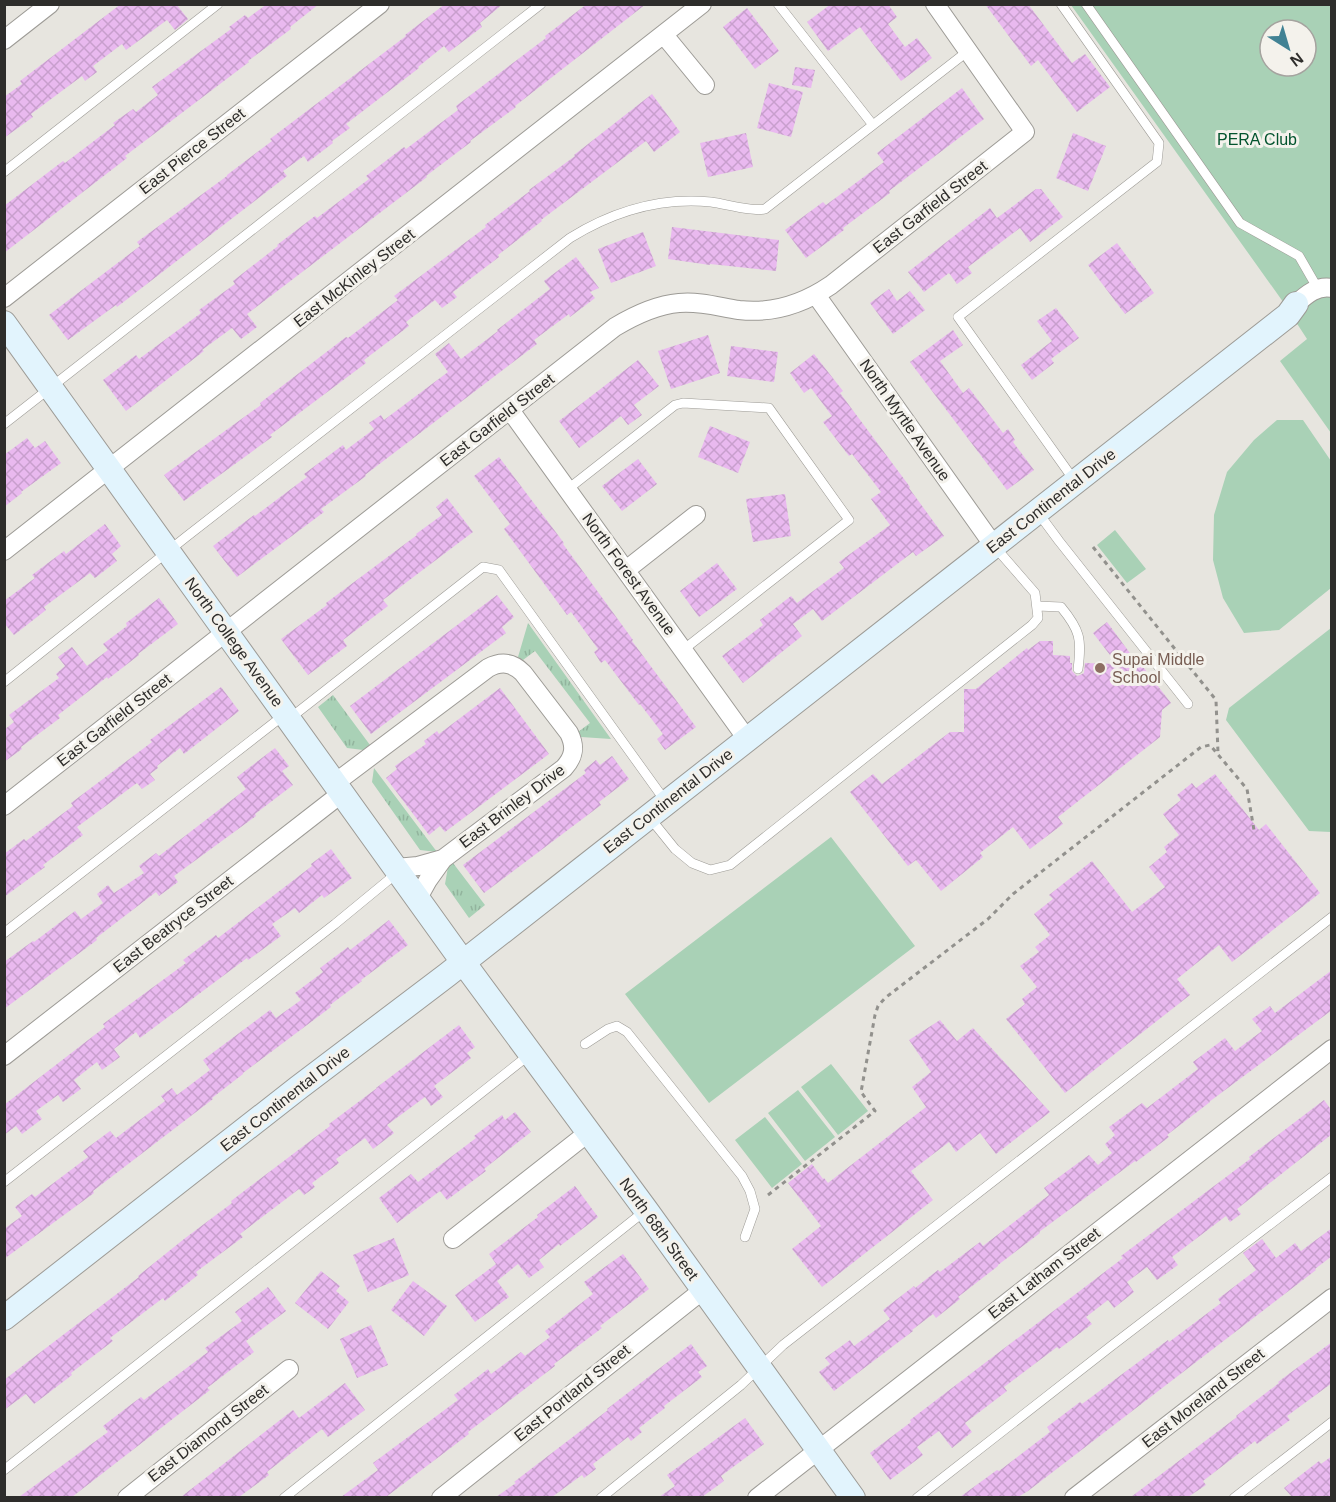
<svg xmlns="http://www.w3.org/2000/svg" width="1336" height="1502" font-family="Helvetica,sans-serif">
	<defs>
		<pattern id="grass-tufts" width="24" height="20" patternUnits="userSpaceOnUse" patternTransform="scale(1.5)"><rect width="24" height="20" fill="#a9d1b6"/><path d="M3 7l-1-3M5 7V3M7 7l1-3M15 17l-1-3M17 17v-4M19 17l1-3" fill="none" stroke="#92b49d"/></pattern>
		<pattern id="building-cross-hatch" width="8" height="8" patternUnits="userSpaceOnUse" patternTransform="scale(1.5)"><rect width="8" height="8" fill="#e9b9ef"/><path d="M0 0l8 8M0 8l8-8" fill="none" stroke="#c89fcd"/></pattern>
	</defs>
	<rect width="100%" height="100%" fill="#e7e5df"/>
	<path fill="url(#grass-tufts)" d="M528 623 611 739 581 737 578 732 590 723 535 651 523 660 518 657Z
		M333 695 370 745 363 750 347 748 318 707Z
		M374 768 437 852 420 850 372 782Z
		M453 863 485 905 469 918 445 884 448 867Z"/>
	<path fill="#a9d1b6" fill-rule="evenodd" d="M1071 5H1331V433L1280 361 1307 339 1281 299ZM1270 30H1306V66H1270Z
		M1277 420H1303L1331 461V588L1279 630 1244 633 1223 598 1213 560 1214 515 1227 472 1254 440Z
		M1115 530 1146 569 1127 583 1097 545Z
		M1331 628V832L1309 831 1226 720 1229 708Z
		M831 837 915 946 709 1103 625 994Z
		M831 1064 868 1111 838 1135 801 1087Z
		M798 1090 835 1137 805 1161 768 1113Z
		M765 1117 802 1164 772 1188 735 1140Z"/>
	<path fill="url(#building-cross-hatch)" d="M121 4H176L188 19 175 30 167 20 126 50 122 44 93 66 97 72 85 81 82 76 31 114 33 117 4 138V97L22 84 20 81Z
		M267 4H319L290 27 291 29 248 61 249 62 125 156 127 158 4 253V206L63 161 65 163 115 125 113 123 133 109 136 112 158 95 152 87 231 29 229 27 245 15 248 18Z
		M445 4H503L480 23 482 27 449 52 444 46 418 67 419 68 346 124 350 128 332 141 333 143 308 162 304 156 283 171 287 176 117 307 116 305 68 340 49 315 140 246 137 242 227 176V175L272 141 270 139 406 36 405 35Z
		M587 4H646L515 106 516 107 470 141 471 142 426 176 427 177 247 314 257 327 241 339 232 328 202 350 204 351 126 411 103 380 136 355 139 359 201 313 199 310 235 284 233 281 278 246 277 245 315 216 317 218 369 179 366 176 404 147 406 149 458 110 456 106 546 38 545 36Z
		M831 4H888L897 17 888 24 905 47 917 38 932 58 901 81 860 27 828 51 807 22Z
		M985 4H1028L1072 63 1085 54 1110 87 1077 112 1038 60 1031 66Z
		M747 8 779 51 755 69 723 27Z
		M795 67 815 70 811 88 792 85Z
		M769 83 803 92 791 137 757 128Z
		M962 88 984 119 889 191 890 193 843 228 844 230 806 258 785 230 823 202 826 205 884 162 877 153Z
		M652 94 680 132 654 152 646 141 541 220 542 221 498 255 499 257 453 292 457 297 442 308 435 300 406 322 409 326 364 360 366 363 270 435 272 437 184 501 164 475 261 405 260 403 346 337 348 338 398 300 394 296 486 227 485 225 530 191 529 190 575 156 574 155Z
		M746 133 753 167 708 177 700 143Z
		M1073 133 1106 146 1088 191 1056 178Z
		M1036 189H1041L1063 217 1030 242 1020 228 968 267 972 273 957 284 949 273 924 292 908 272 990 208 997 218Z
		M672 227 779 240 776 271 710 264V265L668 259Z
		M643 232 656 266 611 283 598 249Z
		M1117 243 1154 293 1125 314 1088 265Z
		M576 257 599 288 590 292 595 298 570 317 569 314 534 340 537 344 365 475 366 476 321 509 324 512 237 577 213 546 254 515 255 516 307 477 304 474 343 445 346 450 374 429 369 423 381 415 384 420 448 372 435 354 449 343 461 359 498 331 497 330 550 289 544 281Z
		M889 289 897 301 910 291 925 310 893 334 870 303Z
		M1056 308 1079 338 1051 359 1054 363 1032 380 1021 365 1052 341 1037 321Z
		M953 330 963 345 940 361 963 393 969 388 1003 433 1008 429 1015 440 1013 442 1034 470 1007 490 910 362Z
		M708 335 720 373 671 389 658 351Z
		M731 346 778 352 774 382 727 376Z
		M814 354 843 391 840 393 910 487 909 488 944 536 916 556 913 552 822 621 813 609 793 624 802 636 743 683 722 656 763 625 760 620 791 596 797 603 844 568 839 562 890 525 871 499 881 492 852 454 849 456 823 422 832 416 811 388 804 393 790 373Z
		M638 360 659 386 634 405 642 415 628 425 621 416 579 448 559 421Z
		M710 426 750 442 738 473 698 457Z
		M27 438 35 448 45 441 61 463 21 492 22 493 4 507V455Z
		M499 457 564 543 563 544 633 640 632 641 696 727 665 750 657 739 663 734 640 704 639 705 605 660 601 663 594 652 598 649 571 612 567 615 504 529 510 524 474 476Z
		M638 459 657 484 622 511 602 486Z
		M785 494 791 536 753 542 746 499Z
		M447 498 473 532 383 600 388 606 343 640 347 646 308 675 281 639 327 605 326 603 417 535 416 534 442 515 436 507Z
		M105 524 121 546 112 554 117 561 95 578 90 573 44 607 46 610 14 635 4 623V601L35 578 32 575 64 551 66 554Z
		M717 563 737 589 699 617 680 591Z
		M497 595 514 617 502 627 506 633 371 734 350 706Z
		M159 598 178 624 138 654 139 655 108 679 107 677 58 715 60 718 21 747 22 749 4 762V730L14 722 9 715 59 678 56 674 65 666 58 657 72 647 87 666 108 650 103 644 127 626 126 623Z
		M1107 622 1138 664 1140 663 1171 703 1162 710 1160 737 1058 817 1063 824 1030 849 1013 827 980 853 983 857 941 891 916 860 908 866 850 792 873 774 882 784 950 732H964V689H976L1027 648 1028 650 1040 641H1053V655L1070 656V663H1072V671L1077 676 1080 675 1084 673 1085 663 1117 664 1093 633Z
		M221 687 239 711 184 754 180 748 157 766 158 768 150 774 155 780 142 789 137 783 77 827 83 835 43 865 45 867 4 897V854L24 839 26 841 73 806 71 803 152 742 150 740Z
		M500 688 549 754 445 832 440 826 429 835 386 778 397 769 395 766 426 744 424 741 437 731 439 734Z
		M275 748 289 766 282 771 293 785 255 814 256 816 174 876 178 882 159 896 156 892 96 938 97 940 4 1009V962L33 941 34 942 75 911 81 919 103 903 97 894 108 885 114 893 144 873 139 866 156 853 159 856 246 789 237 777Z
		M612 756 629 779 599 802 601 805 484 893 463 865 586 773 584 770 596 760 600 765Z
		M1215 774 1259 830 1266 824 1320 893 1232 962 1219 945 1177 979 1190 995 1065 1093 1006 1019 1025 1004 1022 999 1037 987 1020 966 1039 952 1035 947 1050 935 1034 914 1053 899 1049 895 1092 861 1132 912 1165 887 1149 867 1167 852 1164 847 1179 835 1163 814 1181 800 1177 795 1192 783 1196 788Z
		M331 849 352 878 324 898 322 895 299 913 295 908 272 924 281 936 248 960 247 958 140 1038 136 1032 114 1049 120 1057 102 1070 97 1062 74 1080 81 1089 63 1102 58 1095 36 1111 42 1119 22 1134 16 1126 4 1135V1105L105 1027 103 1024 186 963 183 960 216 935 218 938 312 866 311 864Z
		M389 920 408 945 361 980 362 981 330 1005 331 1007 243 1073V1074L212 1098 213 1099 93 1191 94 1193 4 1259V1229L22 1216 15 1207 32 1194 35 1197 88 1157 83 1151 110 1131 116 1138 165 1101 161 1096 172 1088 177 1095 210 1070 203 1060 270 1010 276 1018 301 1000 295 993 323 972 320 968 348 947 350 950Z
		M1332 970V1010L1209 1102H1210L1167 1135 1169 1137 1136 1162 1135 1161 1039 1232 1040 1233 998 1265V1266L958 1297 960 1299 936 1318 933 1314 912 1330 913 1331 834 1391 819 1372 830 1364 825 1358 850 1340 854 1346 890 1319 883 1310 914 1286 915 1288 938 1270 940 1272 980 1242 983 1246 1049 1195 1044 1188 1089 1155 1098 1165 1112 1153 1105 1144 1115 1135 1109 1127 1142 1103 1147 1108 1198 1069 1193 1062 1225 1038 1235 1051 1262 1031 1252 1019 1270 1006 1275 1013Z
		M940 1020 957 1041 973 1028 1050 1112 996 1154 980 1133 956 1152 949 1142 911 1171 933 1200 822 1287 792 1249 821 1226 788 1183 812 1164 823 1179 824 1178 828 1183 926 1107 912 1087 931 1072 909 1040Z
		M459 1025 475 1047 467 1053 471 1058 434 1086 443 1097 431 1106 425 1097 387 1125 394 1133 373 1149 365 1138 336 1159 339 1163 312 1183 315 1187 304 1195 299 1189 240 1234 243 1237 196 1272 198 1275 165 1301 163 1298 110 1338 113 1341 71 1373 72 1375 34 1404 26 1394 4 1410V1380L139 1277 138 1276 184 1239 232 1203 231 1201 330 1126 329 1124 377 1088H376Z
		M1324 1100 1332 1111V1134L1237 1209 1241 1214 1230 1222 1226 1216 1172 1257 1178 1265 1157 1280 1147 1267 1127 1282 1134 1292 1114 1308 1108 1300 1086 1317 1092 1324 1059 1349 1057 1347 1004 1387 1007 1391 965 1423 972 1432 952 1448 939 1431 917 1447 923 1455 890 1480 870 1453 911 1422 910 1420 1123 1258 1121 1256 1250 1159 1249 1157Z
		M515 1112 531 1132 484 1169 486 1171 447 1200 440 1191 397 1223 379 1198 411 1174 418 1182 476 1138 474 1136 502 1115 505 1120Z
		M575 1186 598 1217 560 1246 559 1244 539 1260 544 1267 529 1278 518 1264 497 1281 509 1297 475 1322 455 1295 496 1264 489 1254 538 1217 537 1215Z
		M1332 1228V1256L1315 1269 1316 1270 1028 1491 1018 1497H960L997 1470 999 1471 1050 1432 1047 1427 1080 1402 1082 1404 1168 1340 1169 1342 1221 1303 1218 1299 1256 1270 1243 1253 1262 1239 1276 1258 1295 1243 1301 1251Z
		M394 1238 409 1275 368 1292 353 1255Z
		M623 1254 649 1289 600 1326 602 1328 554 1364 555 1366 468 1432 469 1434 386 1497H341L378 1470 373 1463 458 1400 454 1395 488 1369 491 1374 521 1352 525 1356 550 1337 545 1331 593 1294 584 1282Z
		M321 1271 340 1286 336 1291 349 1302 328 1329 295 1303Z
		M413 1281 447 1306 424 1336 391 1310Z
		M268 1287 286 1311 246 1341 254 1352 207 1388 210 1390 72 1497H19L108 1432 103 1426 129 1406 141 1397 144 1400 208 1352 205 1348 242 1321 235 1312Z
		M371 1325 388 1365 357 1378 340 1339Z
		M1332 1342V1383L1287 1416 1290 1420 1257 1444 1255 1441 1203 1481 1206 1485 1188 1497H1131L1237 1417 1236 1416 1279 1383 1278 1382Z
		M691 1344 707 1366 698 1372 702 1377 664 1406 665 1408 639 1428 642 1432 631 1441 628 1437 593 1464 596 1469 584 1478 582 1475 552 1497H496L516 1483 514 1482 608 1410 607 1409Z
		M345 1383 365 1410 328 1437 322 1429 267 1472 269 1475 239 1497H181L293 1410 299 1418Z
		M745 1418 764 1444 721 1476 724 1481 702 1497H659L675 1486 667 1475Z
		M1332 1456V1497H1292L1284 1488 1319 1461 1321 1464Z"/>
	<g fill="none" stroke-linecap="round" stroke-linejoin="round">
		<defs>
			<path id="lane" d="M778 4 873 125
				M1061 4 1159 143 1157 162 958 317 1074 480
				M1086 4 1240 223 1299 256 1318 289
				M4 172 218 4
				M4 424 541 4
				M568 489 675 405 683 403 769 408 849 520 683 650
				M1039 514 1059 541 1188 704
				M1037 606 1061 607C1080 630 1082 639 1078 669
				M4 682 186 537 570 238C612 212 660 197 711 202 726 204 753 212 765 209L968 51
				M289 719 483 567 499 570 666 802
				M650 818 675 849 692 863 710 870 730 865 1032 625 1038 618 1035 593 995 547
				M4 933 284 715
				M585 1044 608 1029 617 1026 627 1032 742 1176 750 1191 755 1209 745 1237
				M4 1182 335 924 397 873
				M4 1470 529 1055
				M284 1498 646 1210
				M601 1498 741 1385 783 1345 1332 917
				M917 1498 1110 1347 1332 1177
				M1234 1498 1332 1422"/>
			<path id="street" d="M664 35 705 85
				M4 40 50 4
				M816 295 994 546
				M4 298 380 4
				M1296 304C1306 295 1317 285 1332 288
				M510 410 747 739
				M4 551 702 4
				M626 570 696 515
				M335 783 488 668C501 661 512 662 523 673L569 733C576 747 574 757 564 768L443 859 428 880 418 898
				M4 806 615 327C635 315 656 305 679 303 700 301 719 307 739 310 773 314 803 304 831 285L1025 132 935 4
				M396 868 418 866 443 859
				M4 1056 342 793
				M453 1239 589 1132
				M127 1498 289 1369
				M441 1498 703 1290
				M757 1498 1332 1049
				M1074 1498 1332 1298"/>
			<path id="secondary" d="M4 323 463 962 646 1210 853 1498
				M4 1318 298 1088 447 975 1288 315 1296 304"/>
		</defs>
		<use href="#lane" stroke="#9d9b96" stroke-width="10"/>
		<use href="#street" stroke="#9d9b96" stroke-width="20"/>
		<use href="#secondary" stroke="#9d9b96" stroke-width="26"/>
		<path stroke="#92918d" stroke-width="3" stroke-dasharray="4.5 4.5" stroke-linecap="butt" d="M1093 547 1216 700 1218 753
			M768 1195 875 1111 861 1092 875 1015 878 1006 885 998 988 919 1013 894 1201 747 1210 745 1247 789 1254 830"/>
		<use href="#lane" stroke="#fff" stroke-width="9"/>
		<use href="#street" stroke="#fff" stroke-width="18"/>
		<use href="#secondary" stroke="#e2f4fd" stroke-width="24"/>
	</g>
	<circle fill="#8d6e63" stroke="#f4f2ec" stroke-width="2" cx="1100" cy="668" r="6"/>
	<g text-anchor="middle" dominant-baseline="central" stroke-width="6" stroke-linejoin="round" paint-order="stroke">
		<g font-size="16" fill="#03542e" stroke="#f4f2ec">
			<text x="1257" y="139">PERA Club</text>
		</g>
		<g font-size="16" fill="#2e2d2b" stroke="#f4f2ec">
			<text transform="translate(192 151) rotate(-38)">East Pierce Street</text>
			<text transform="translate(930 207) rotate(-38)">East Garfield Street</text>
			<text transform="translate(354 278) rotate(-38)">East McKinley Street</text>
			<text transform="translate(497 420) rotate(-38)">East Garfield Street</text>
			<text transform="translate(905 420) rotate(55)">North Myrtle Avenue</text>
			<text transform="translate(1051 501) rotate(-38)">East Continental Drive</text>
			<text transform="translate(629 574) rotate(54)">North Forest Avenue</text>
			<text transform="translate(234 642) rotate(54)">North College Avenue</text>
			<text transform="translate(114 720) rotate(-38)">East Garfield Street</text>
			<text transform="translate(668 801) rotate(-38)">East Continental Drive</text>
			<text transform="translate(512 806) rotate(-37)">East Brinley Drive</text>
			<text transform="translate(173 924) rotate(-38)">East Beatryce Street</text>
			<text transform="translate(285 1099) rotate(-38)">East Continental Drive</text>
			<text transform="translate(659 1229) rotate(54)">North 68th Street</text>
			<text transform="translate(1044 1273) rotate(-38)">East Latham Street</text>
			<text transform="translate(572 1393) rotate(-39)">East Portland Street</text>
			<text transform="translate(1203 1398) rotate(-38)">East Moreland Street</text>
			<text transform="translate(208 1433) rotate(-38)">East Diamond Street</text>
		</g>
		<g font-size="16" fill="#785e54" stroke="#f4f2ec" text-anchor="start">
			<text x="1112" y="659">Supai Middle<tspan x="1112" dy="18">School</tspan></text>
		</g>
	</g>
	<rect width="1336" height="1502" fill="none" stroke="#2e2d2b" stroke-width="12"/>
	<g transform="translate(1288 48) rotate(143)"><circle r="28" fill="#f4f2ec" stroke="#a5a39f" stroke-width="1.5"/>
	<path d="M0-4.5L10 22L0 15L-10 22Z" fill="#418294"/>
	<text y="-9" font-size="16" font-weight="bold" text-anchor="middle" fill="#2e2d2b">N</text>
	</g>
</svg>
